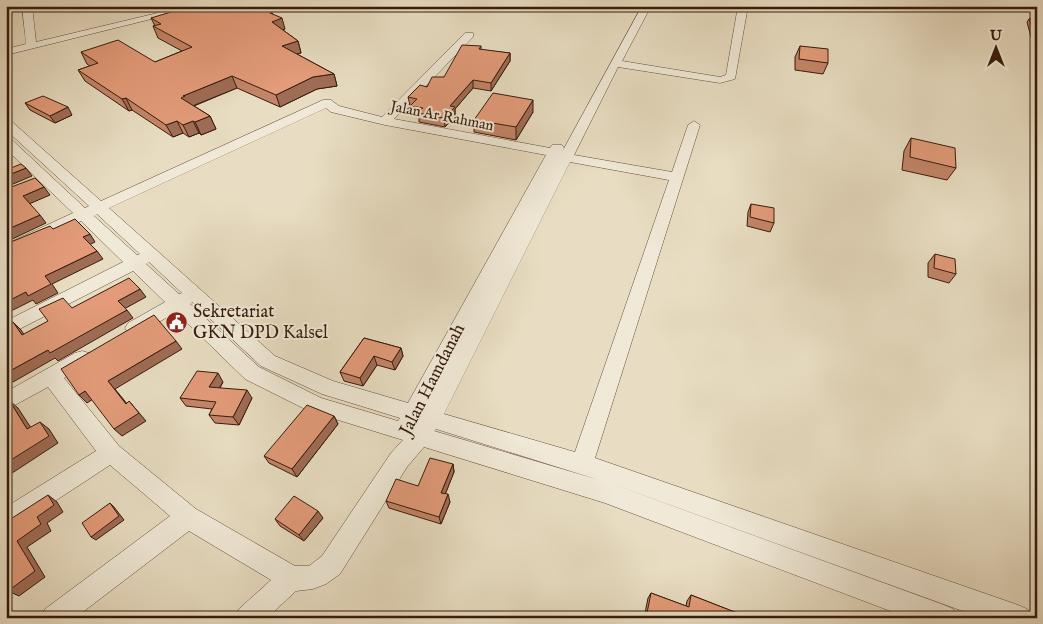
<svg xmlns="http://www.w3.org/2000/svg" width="1043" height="624" font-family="'IM FELL English',serif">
	<rect width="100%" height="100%" fill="#e8ddc2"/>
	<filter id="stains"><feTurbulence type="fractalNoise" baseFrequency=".004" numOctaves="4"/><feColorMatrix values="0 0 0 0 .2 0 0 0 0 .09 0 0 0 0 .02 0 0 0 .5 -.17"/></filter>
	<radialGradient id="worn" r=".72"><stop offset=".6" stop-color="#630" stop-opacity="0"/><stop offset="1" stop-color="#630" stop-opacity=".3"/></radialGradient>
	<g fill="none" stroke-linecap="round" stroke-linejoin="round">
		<defs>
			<path id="street" d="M22 6H32L36 42 187 6H204L6 55V49L26 44Z
				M642 6H651L622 61 720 77 726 75 738 6H748L735 79 720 83 618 67 574 155 672 172 688 125 694 121 700 125 595 458 1018 605 1027 609 1031 618H982L607 482 944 605 953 609 957 618H909L605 503 424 447 407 467 340 574 326 584 313 589 296 591 267 618H235L239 609 271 580 189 531 75 618H41L45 609 170 516 110 465 14 528 6 531V507L96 451 48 387 6 410V392L75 353 82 351 89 353 91 358 89 363 64 378 119 446 196 509 295 566H309L322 556 391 453 403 440 309 411 245 379 176 312 140 333 134 335 128 333 125 328 128 323 165 302 133 271 6 336V321L123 262 81 221 6 255V244L73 213 6 149V138L11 139 85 208 89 206 6 130V119L10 120 101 201 323 100H331L339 106 382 117 465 33H473V37L394 119 550 148 552 145H562L564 148 562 152ZM326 108 331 112 385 125 546 155 408 403 333 381 275 356 109 208ZM570 162 669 180 575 452 444 414ZM97 214 140 254 137 255 94 216ZM149 262 182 293 179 294 146 264ZM192 302 261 366 322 394 400 418 398 421 321 398 259 367 190 304ZM436 429 599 480 434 431Z"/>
		</defs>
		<use href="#street" stroke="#634c39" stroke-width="1"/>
		<use href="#street" fill="#f0e9d7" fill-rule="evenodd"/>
	</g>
	<path fill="#c38568" stroke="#371b0b" d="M1025 6H1037V12L1026 10Z
		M214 9 273 14 285 29 283 30 298 41 301 53 297 54 334 74 337 86 317 89 280 107 237 88 194 106 210 116 216 129 201 135 199 133 189 137 183 133 173 137 132 110 129 111 85 81 78 70 90 66 87 64 81 52 155 62 182 51 158 38 153 26H155L151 18Z
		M1029 19 1037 20V46L1031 37 1027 22Z
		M481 46V50L510 53V61L491 91 473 88 455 109V115L445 127 419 122V116L412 114 408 97 444 77Z
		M800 46 828 63 823 74 795 70V57Z
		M25 103 72 115 55 123 30 110Z
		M533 112 516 140 474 132V120Z
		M911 138 956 168 947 180 902 170 904 151Z
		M751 204 774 223 770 232 747 226 748 212Z
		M935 254 956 274 949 283 928 277V263Z
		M364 338 401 348 403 356 395 370 377 365 363 386 344 381 340 372Z
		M223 382 220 388 252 398 239 425 215 423 209 415 212 409 186 406 180 398Z
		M334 416 338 424 297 477 269 463 264 456Z
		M453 464 454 472 445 494 450 502 441 524 389 508 386 501 418 486Z
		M323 518 304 541 280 526 275 519Z
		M651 593 686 606 687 601 691 595 750 618H644L648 598Z"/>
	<path fill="#9f6c55" stroke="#371b0b" d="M272 12 275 20 282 18 285 29 276 33 270 13Z
		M298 41 301 53 285 57 282 46Z
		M510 53V61L491 91V83Z
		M334 74 337 86 317 89 280 107 276 95 313 77Z
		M232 76 237 88 190 107 181 98 183 96Z
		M473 80V88L455 109V115L445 127 444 118 450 106Z
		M126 98 132 110 129 111 122 99Z
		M533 100V112L516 140V127Z
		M68 107 72 115 55 123 50 116Z
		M210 116 216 129 201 135 195 122Z
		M177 121 183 133 173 137 166 125Z
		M193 121 199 133 189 137 183 125Z
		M26 168 32 176 6 187V176Z
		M44 187 50 195 29 204 23 196Z
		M40 215 46 223 6 242V230Z
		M90 234 95 242 89 245 83 237Z
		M97 251 103 259 52 284 58 293 36 304 33 300 7 313 10 317 6 320V302L45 276Z
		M140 289 146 297 124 309 118 301Z
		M127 310 133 318 58 361 55 358 13 382 6 377V373L48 350Z
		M13 322 21 330 30 343 22 335Z
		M176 341 182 349 115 389 133 411 126 404 108 381Z
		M401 348 403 356 395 370 392 362Z
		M374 356 377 365 363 386 360 378Z
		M218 373 223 382 215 395 209 387Z
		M247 390 252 398 239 425 233 417Z
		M85 391 93 399 87 403 79 395Z
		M9 400 18 408 37 437 27 429Z
		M129 401 146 421 122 436 114 429Z
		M334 416 338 424 297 477 292 469Z
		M40 422 49 429 58 443 6 477V463Z
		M453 464 454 472 443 500 441 493Z
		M448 494 450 502 441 524 439 517Z
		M48 495 57 502 63 512 47 523 51 531 27 547 45 577 19 596 8 591 17 541 37 517Z
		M110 503 114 507 124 520 96 540 91 537Z
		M318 511 323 518 304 541 299 535Z"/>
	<path fill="#e39b79" stroke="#371b0b" d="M191 6H209L214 9 221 6H257L272 12 270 13 282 18 272 22 298 41 282 46 334 74 313 77 276 95 232 76 183 96H185L181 98 210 116 195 122 193 121 183 125 177 121 166 125 126 98 122 99 78 70 98 63 81 52 118 40 155 62 192 47 153 26 161 24 151 18Z
		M1029 19 1037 20V38L1034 34Z
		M462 45 481 46 479 49 510 53 491 83 473 80 450 106 455 107 444 118 418 113 423 108 410 106 417 99 408 97 420 85 427 87 432 77H444Z
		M800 46 828 49V63L799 59Z
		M493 93 533 100 516 127 474 120Z
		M43 96 68 107 50 116 25 103Z
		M911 138 955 148 956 168 910 157Z
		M21 164 26 168 6 176V170Z
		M35 178 44 187 23 196 40 215 6 230V189Z
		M751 204 774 208V223L750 217Z
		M75 219 90 234 83 237 97 251 45 276 51 284 28 296 26 292 6 302V244L50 226 53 229Z
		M935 254 955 259 956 274 934 268Z
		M129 278 140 289 118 301 127 310 50 353 48 350 6 373V325L13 322 22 335 48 321 39 309 63 298 72 308Z
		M154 315 176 341 108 381 126 404 129 401 139 413 114 429 85 391 79 395 61 369Z
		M364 338 401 348 392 362 374 356 360 378 340 372Z
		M197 371 218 373 209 387 247 390 233 417 209 415 216 402 180 398Z
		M9 400 27 429 40 422 49 436 6 463V401Z
		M307 405 334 416 292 469 264 456Z
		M430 458 453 464 441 493 448 494 439 517 386 501 396 479 418 486Z
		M48 495 54 505 37 517 41 524 17 541 35 571 8 591 6 588V570L11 567 6 558V522Z
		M294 496 318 511 299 535 275 519Z
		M110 503 119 516 91 537 82 523Z
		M651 593 689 607 691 595 750 618H646Z"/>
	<defs>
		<symbol id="civic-disc" viewBox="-11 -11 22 22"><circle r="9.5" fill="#8f2418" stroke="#f0e9d7"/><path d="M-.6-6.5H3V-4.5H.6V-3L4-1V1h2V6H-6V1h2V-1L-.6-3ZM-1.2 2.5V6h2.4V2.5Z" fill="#fff"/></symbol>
	</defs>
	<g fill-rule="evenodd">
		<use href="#civic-disc" x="164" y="310" width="25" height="25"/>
	</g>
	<g text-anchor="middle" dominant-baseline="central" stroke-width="4" stroke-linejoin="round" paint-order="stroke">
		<g font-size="15" fill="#371b0b" stroke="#f0e9d7">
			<text transform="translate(442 116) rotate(11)">Jalan Ar Rahman</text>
		</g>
		<g font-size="18" fill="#371b0b" stroke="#f0e9d7" text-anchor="start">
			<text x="193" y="312">Sekretariat<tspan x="193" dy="21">GKN DPD Kalsel</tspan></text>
		</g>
		<g font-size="18" fill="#371b0b" stroke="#f0e9d7">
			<text transform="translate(433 380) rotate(-63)">Jalan Hamdanah</text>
		</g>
	</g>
	<rect width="1043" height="624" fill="none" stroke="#e8ddc2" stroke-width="25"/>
	<rect x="8" y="8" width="1028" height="609" fill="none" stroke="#371b0b" stroke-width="2.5"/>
	<rect x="12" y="12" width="1018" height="599" fill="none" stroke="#371b0b"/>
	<g transform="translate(996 48)" stroke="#f0e9d7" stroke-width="4" paint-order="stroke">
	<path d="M0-4L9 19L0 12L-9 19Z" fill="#371b0b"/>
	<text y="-8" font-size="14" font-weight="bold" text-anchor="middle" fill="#371b0b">U</text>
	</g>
	<rect width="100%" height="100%" filter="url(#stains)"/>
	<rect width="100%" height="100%" fill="url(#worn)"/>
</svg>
